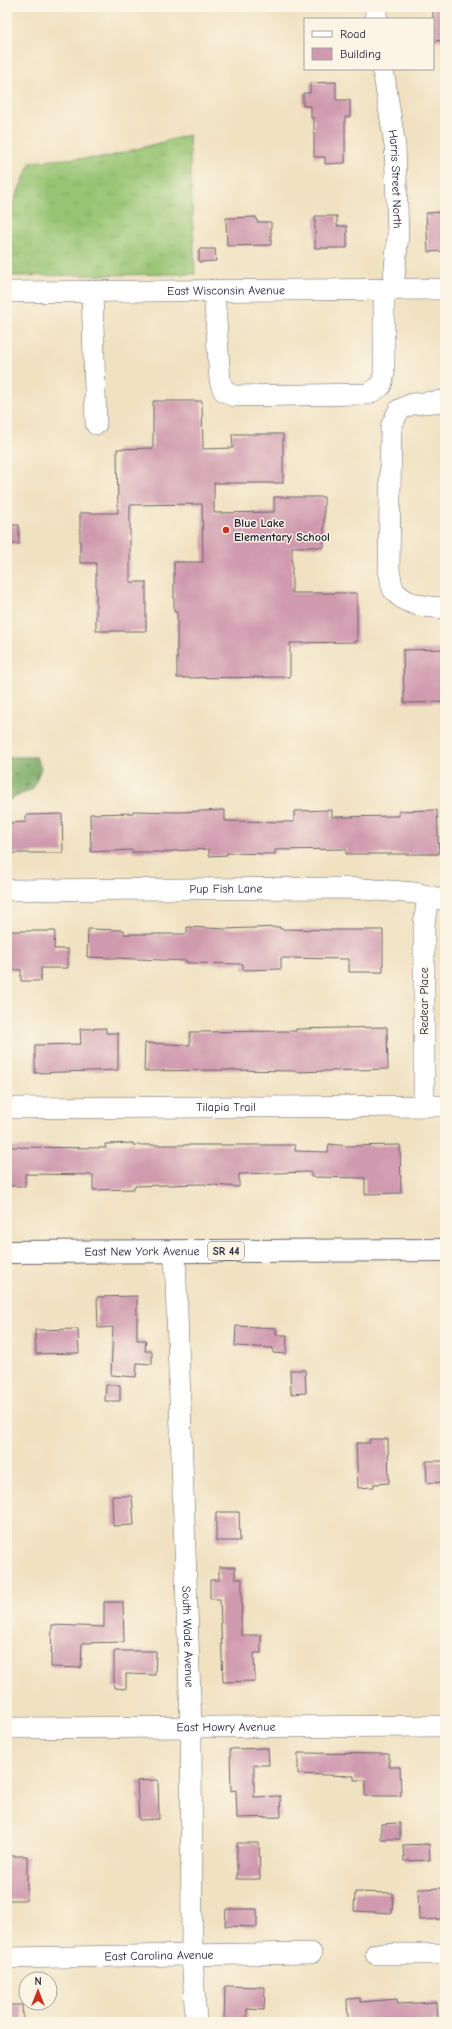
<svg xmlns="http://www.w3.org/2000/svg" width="452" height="2029" font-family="'Comic Neue',sans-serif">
	<defs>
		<pattern id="grass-tufts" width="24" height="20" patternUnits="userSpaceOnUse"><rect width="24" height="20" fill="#97c472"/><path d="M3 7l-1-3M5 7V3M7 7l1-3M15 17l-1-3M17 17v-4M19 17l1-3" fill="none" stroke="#82a864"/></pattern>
		<pattern id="forest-firs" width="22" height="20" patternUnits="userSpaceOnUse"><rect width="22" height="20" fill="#79aa64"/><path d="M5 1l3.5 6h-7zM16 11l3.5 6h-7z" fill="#638a54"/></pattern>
	</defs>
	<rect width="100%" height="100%" fill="#fcf5e5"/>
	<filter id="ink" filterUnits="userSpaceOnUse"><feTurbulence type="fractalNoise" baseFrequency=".025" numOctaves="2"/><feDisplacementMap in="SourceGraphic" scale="8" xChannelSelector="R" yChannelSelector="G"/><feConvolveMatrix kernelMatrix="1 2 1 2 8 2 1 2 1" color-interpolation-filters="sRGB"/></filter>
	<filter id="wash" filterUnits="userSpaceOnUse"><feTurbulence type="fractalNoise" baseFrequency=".012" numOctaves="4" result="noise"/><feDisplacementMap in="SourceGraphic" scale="16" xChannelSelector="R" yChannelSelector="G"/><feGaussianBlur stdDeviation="0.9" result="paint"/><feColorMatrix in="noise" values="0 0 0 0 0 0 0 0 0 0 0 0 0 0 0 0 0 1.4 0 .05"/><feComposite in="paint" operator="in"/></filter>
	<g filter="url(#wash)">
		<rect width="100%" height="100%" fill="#f0e1c1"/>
		<path fill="url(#grass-tufts)" stroke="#5c7356" d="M189 135 195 274 7 276V217L31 162 66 159 103 158Z"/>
		<path fill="url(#forest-firs)" stroke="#4e6650" d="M7 757H36L41 768 33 789 7 801Z"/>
		<g id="blocks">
			<path fill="#cf99ae" d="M445 7V40L433 41V8Z
				M336 82V100H350V117H345V163L325 164V157H314V118H311V106H303V93H310V83Z
				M445 212V251L428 252 426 213Z
				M315 216H337V226H347V248H315Z
				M256 217 257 222H271V245L227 246 226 218Z
				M199 249H215L216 261 199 262Z
				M153 401H202L203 449 233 448 232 434H283V483H214V513L274 512V497H324V547H292V593H357V642L290 643V677L177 678V612H174V562H203L202 504 130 505V582H146V631H96V563H80V513H118L117 449 153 448Z
				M7 525H19V544H7Z
				M445 649V702L404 703 403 650Z
				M225 810V821L294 822V811L332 810V817L399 816V811L437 810 439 854H346V849L275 850V854L227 853V855L209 856V849L171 851V852H132V850L91 852 90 814 133 813V811L179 812Z
				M62 814 63 853H7V823L26 822V815Z
				M187 927 226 929 280 927V929L335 930H383V972H349V959L281 958V969L243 970V964L187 963V961L87 957 88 929 124 930V934H187Z
				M7 931H55L54 949H68V968H41V981H21V970H7Z
				M387 1027 388 1069 296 1072V1071L228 1070 144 1071 145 1043 190 1045V1032L296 1031V1029Z
				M106 1028V1033H118V1070L35 1073V1045L81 1044 80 1029Z
				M133 1143V1145H295V1151L328 1152 329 1144 347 1146 400 1145 401 1193 365 1194V1178L311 1177V1172L239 1174V1187L201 1184 134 1186V1189L93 1190V1175L25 1174V1186H7V1147L106 1148 105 1144Z
				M137 1296V1340H146L145 1351H152V1364L137 1363 136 1377 111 1375 113 1327 98 1328 97 1297Z
				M236 1326 276 1328V1335H287L286 1354 273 1353V1348L235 1346Z
				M78 1329 79 1353 36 1354 35 1330Z
				M290 1370H305L306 1393 291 1394Z
				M106 1385H120V1401H105Z
				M369 1439H388L389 1483 374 1484V1487L358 1488 356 1443H370Z
				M426 1461H445V1482L427 1483Z
				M112 1496H132L134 1525 113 1526Z
				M216 1512H239L240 1541H216Z
				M219 1567H235V1579H242L241 1635H261V1653H254L255 1681 223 1682 220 1599H210V1580H219Z
				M104 1602H123L124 1642 82 1643 81 1668 51 1667 52 1625 104 1627Z
				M114 1651H156L155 1675 126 1674V1689L114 1688Z
				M268 1748 269 1765H254V1797L280 1796 281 1817 237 1818 236 1790 231 1791 230 1749Z
				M298 1753 389 1754V1767H400L401 1796H365V1780H354V1776L298 1774Z
				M158 1780 159 1819 139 1820 137 1781Z
				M400 1823V1839H381V1824Z
				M237 1843H259L260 1879H237Z
				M429 1844 430 1860 404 1861 403 1845Z
				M7 1856H27V1900H7Z
				M445 1888V1919L419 1920 418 1889Z
				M355 1892 393 1893 392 1913 354 1911Z
				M226 1909H257V1927L225 1926Z
				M225 1986 265 1987 264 2010 247 2009V2022H224Z
				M360 1998V2002L397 1999 398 2004 437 2002 438 2022H348L347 1999Z
				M7 2005H22L23 2022H7Z"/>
		</g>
	</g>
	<g filter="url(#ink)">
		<use href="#blocks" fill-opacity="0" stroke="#6a656a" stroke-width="1"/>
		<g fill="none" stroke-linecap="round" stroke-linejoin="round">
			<defs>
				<g id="minor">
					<path d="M375 7 377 19"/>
					<path id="s1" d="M383 69 395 146 398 235 393 289"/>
					<path d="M214 290 220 381 224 391 234 396 368 394 381 386 384 374V289"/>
					<path d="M92 291 96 424"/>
					<path id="s2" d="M7 292 445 289"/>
					<path d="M445 401 412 404 399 410 391 427 389 571C391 576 391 585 393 589 404 606 428 607 445 608"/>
					<path id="s3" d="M7 890 349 888 415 893 445 900"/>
					<path d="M424 1105V925L428 896"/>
					<path id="s4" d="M7 1108 445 1106"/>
					<path id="s5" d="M175 1252 191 1727 192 1955 196 2022"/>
					<path id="s6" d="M7 1728 445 1726"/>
					<path d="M376 1954H445"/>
					<path id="s7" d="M7 1958 311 1953"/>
				</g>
				<g id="major">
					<path id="s8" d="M7 1252 445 1250"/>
				</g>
			</defs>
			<use href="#minor" stroke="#6a656a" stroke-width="22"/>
			<use href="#major" stroke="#6a656a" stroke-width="24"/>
			<use href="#minor" stroke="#fff" stroke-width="21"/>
			<use href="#major" stroke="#fff" stroke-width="22"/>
		</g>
	</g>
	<circle fill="#c8321e" stroke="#fcf5e5" stroke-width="1.5" cx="226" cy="530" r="4"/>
	<g text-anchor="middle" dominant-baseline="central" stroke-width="3" stroke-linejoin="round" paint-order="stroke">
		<rect fill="#fcf5e5" stroke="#63616e" stroke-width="1" x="208" y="1242" width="36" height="18" rx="3"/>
		<g font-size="11" font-weight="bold" fill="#22223b">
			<text x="226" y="1251">SR 44</text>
		</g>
		<g font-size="12" fill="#22223b" stroke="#fcf5e5">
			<text stroke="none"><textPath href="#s1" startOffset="111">Harris Street North</textPath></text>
			<text stroke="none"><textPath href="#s2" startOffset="219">East Wisconsin Avenue</textPath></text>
			<text stroke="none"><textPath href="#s3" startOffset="219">Pup Fish Lane</textPath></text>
			<text transform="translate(424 1001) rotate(-90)">Redear Place</text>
			<text stroke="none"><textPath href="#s4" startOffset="219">Tilapia Trail</textPath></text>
			<text stroke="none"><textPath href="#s8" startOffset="135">East New York Avenue</textPath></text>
			<text stroke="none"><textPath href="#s5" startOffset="385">South Wade Avenue</textPath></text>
			<text stroke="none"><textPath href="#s6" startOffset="219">East Howry Avenue</textPath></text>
			<text stroke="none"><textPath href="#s7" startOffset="152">East Carolina Avenue</textPath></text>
		</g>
		<g font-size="12" font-weight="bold" fill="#22223b" stroke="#fcf5e5" text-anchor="start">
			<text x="234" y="523">Blue Lake<tspan x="234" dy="14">Elementary School</tspan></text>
		</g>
	</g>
	<rect width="452" height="2029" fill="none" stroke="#fcf5e5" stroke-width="24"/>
	<rect x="304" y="18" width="130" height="52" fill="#fcf5e5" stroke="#a5a1a1"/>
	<rect x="312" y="31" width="20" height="6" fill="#ffffff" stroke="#a5a1a1"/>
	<text x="340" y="38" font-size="12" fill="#22223b">Road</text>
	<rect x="312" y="48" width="20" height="12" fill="#cf99ae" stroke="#a5a1a1"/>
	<text x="340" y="58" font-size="12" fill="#22223b">Building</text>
	<g transform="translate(38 1991)"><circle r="19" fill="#fcf5e5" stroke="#a5a1a1"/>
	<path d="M0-3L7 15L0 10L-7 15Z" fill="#c8321e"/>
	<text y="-6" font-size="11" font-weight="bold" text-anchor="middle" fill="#22223b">N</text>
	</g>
</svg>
